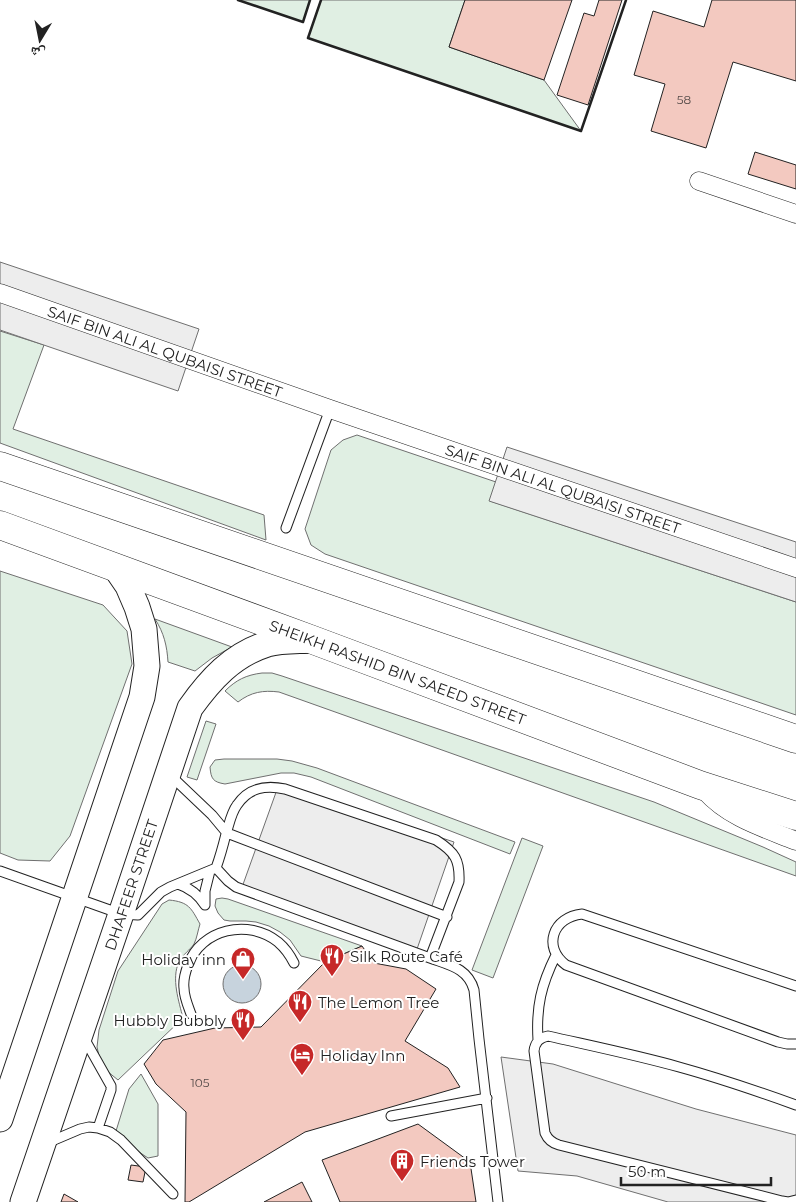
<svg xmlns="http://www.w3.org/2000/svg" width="796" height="1202" font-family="Montserrat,'Noto Naskh Arabic',sans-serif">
	<rect width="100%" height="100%" fill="#fff"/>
	<path fill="#e0efe3" stroke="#6f6f6f" d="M238 0H310L303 22Z
		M321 0H465L449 47 544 80 581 131 308 38Z
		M0 331 44 345 13 429 264 515 266 540 0 443Z
		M357 435 496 482 490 501 796 602V715L325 554 311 545 305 529 331 450 343 440Z
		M0 571 103 605 127 631 132 664 70 836 50 861 18 860 0 853Z
		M155 619 232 647 212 658 195 671 168 662C167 646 164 633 155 619Z
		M262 673H272L282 676 654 802 763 847 796 862V876L279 692C263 690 251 692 238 702L225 691C236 680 246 675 262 673Z
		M206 721 216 724 197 780 187 777Z
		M224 759H277L292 761 317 768 515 842 510 854 311 777 294 773H281L225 784C213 782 211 779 210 767L215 760Z
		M522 838 543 846 493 978 472 970Z
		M222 898 228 899 362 946 325 962 301 956 290 940 280 932 269 926 256 922 246 921H230L224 920 218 913 215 906 216 899Z
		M169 900C189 902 191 908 200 924 198 930 197 938 194 944 190 950 183 954 179 962 171 978 179 1002 183 1018L118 1080 107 1071 100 1060 97 1047 99 1030 118 971 162 904Z
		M141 1074 158 1104V1156L148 1158 118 1138 116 1131 129 1089Z"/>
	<path fill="#ededed" stroke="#6f6f6f" d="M0 262 199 329 178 391 0 330Z
		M507 447 796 542V602L489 501Z
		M279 784 454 842 416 952 241 890Z
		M501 1057 553 1064 696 1109 796 1135V1202H668L577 1176 518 1171Z"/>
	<path fill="#c7d3dd" stroke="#6f6f6f" d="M223 984a19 19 0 1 1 38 0a19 19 0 1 1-38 0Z"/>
	<path fill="#f3c9c0" stroke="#222" d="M465 0H572L544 80 449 47Z
		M599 0H622L588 105 557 95 584 13 594 16Z
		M712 0H796V81L733 62 706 148 651 131 665 84 634 75 653 11 704 27Z
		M755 152 796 165V189L748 174Z
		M362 946 374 963 406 969 436 989 405 1041 448 1068 460 1087 305 1132 189 1202H185L186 1112 156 1084 144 1064 163 1040 215 1028 261 1027 325 962Z
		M418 1124 470 1162 476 1202H340L322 1160Z
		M131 1165 146 1167 143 1182 128 1180Z
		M302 1182 312 1202H264Z
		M64 1194 78 1202H61Z"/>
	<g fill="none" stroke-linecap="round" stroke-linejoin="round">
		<defs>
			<path id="service" d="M286 528 330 409
				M170 775 212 815 227 833 447 917
				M216 868 228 881 236 887 430 958C449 965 468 968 474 990L479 1039 498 1202
				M0 871 121 914 138 915 161 892 170 887 216 868C220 857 223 846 226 834 229 825 231 813 237 805 249 787 266 785 285 789L436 840C455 852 460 860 459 882L430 958
				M178 884C190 888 198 894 205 905
				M205 905V891L210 871
				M796 986 582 914C553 917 542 947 566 965L778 1042 787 1044H796
				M191 1014C188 1006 184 997 184 988 183 980 185 973 188 965 201 929 248 918 278 942 285 948 290 955 294 963
				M84 1038 111 1086V1090L98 1128
				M538 1040C536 1007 541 985 556 955
				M796 1105C757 1091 719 1078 679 1067 636 1055 592 1046 548 1036 539 1038 535 1042 534 1051L545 1133C548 1140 552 1143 559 1145L782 1201 788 1202 796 1200
				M391 1116 487 1098
				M47 1143 80 1129 89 1127 98 1128 110 1132 121 1140 173 1194"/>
			<g id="minor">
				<path d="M699 181 796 214"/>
				<path id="s1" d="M0 293 330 409 796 568"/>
				<path d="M705 791C729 818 764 828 796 841"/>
			</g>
			<g id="secondary">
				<path d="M0 1119 142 697 147 666 144 629 137 607 128 586 115 567"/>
				<path id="s2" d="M23 1202 121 914 190 708C210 680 232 655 267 644 281 640 298 641 313 640"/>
			</g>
			<g id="primary">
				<path d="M0 466 796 739"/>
				<path id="s3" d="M0 525 313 640 700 785 796 816"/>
			</g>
		</defs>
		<use href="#service" stroke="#222" stroke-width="11"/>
		<use href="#minor" stroke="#222" stroke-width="19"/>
		<use href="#secondary" stroke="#222" stroke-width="27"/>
		<use href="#primary" stroke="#222" stroke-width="29"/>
		<use href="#service" stroke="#fff" stroke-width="9"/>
		<use href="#minor" stroke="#fff" stroke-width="18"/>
		<use href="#secondary" stroke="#fff" stroke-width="25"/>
		<use href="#primary" stroke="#fff" stroke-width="28"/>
		<path stroke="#222" stroke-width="2.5" d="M238 0 303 22 310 0
			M321 0 308 38 581 131 626 0"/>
	</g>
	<defs>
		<symbol id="restaurant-pin" viewBox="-11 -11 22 30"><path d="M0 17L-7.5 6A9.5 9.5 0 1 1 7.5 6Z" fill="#c62828" stroke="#fff"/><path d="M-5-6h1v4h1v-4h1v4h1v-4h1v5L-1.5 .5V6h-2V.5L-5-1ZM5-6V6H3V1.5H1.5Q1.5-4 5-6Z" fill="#fff"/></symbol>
		<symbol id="shop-pin" viewBox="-11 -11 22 30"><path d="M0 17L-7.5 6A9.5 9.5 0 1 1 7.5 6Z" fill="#c62828" stroke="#fff"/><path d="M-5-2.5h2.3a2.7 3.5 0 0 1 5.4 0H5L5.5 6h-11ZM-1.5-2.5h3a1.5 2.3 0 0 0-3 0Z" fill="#fff"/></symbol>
		<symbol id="hotel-pin" viewBox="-11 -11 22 30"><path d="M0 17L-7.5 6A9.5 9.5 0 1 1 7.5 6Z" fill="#c62828" stroke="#fff"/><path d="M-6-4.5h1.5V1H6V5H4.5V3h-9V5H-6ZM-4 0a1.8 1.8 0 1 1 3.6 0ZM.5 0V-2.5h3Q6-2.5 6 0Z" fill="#fff"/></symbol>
		<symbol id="building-pin" viewBox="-11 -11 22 30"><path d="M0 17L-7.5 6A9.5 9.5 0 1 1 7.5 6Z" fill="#c62828" stroke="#fff"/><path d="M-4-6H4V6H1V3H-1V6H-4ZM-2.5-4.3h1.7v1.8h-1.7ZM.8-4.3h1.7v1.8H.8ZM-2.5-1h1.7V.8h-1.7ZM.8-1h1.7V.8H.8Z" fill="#fff"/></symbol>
	</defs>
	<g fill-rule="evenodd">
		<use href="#restaurant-pin" x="318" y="942" width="28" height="38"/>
		<use href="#shop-pin" x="229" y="945" width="28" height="38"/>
		<use href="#restaurant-pin" x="286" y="988" width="28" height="38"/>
		<use href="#restaurant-pin" x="229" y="1006" width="28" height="38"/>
		<use href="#hotel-pin" x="288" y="1041" width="28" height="38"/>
		<use href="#building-pin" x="388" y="1147" width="28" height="38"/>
	</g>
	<g text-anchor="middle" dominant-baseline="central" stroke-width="4" stroke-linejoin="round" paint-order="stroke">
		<g font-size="12" fill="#564c4a">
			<text x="684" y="99">58</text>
			<text x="200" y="1082">105</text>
		</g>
		<g font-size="15" fill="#222" stroke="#fff">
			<text stroke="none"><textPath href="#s1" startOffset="175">SAIF BIN ALI AL QUBAISI STREET</textPath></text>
			<text stroke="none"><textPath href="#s1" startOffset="596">SAIF BIN ALI AL QUBAISI STREET</textPath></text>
			<text stroke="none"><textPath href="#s3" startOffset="424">SHEIKH RASHID BIN SAEED STREET</textPath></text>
			<text stroke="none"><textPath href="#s2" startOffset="335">DHAFEER STREET</textPath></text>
		</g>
		<g font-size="15" fill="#222" stroke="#fff" text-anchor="start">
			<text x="350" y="956">Silk Route Café</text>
			<text x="226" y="959" text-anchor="end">Holiday inn</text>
			<text x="318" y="1002">The Lemon Tree</text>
			<text x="226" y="1020" text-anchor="end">Hubbly Bubbly</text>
			<text x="320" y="1055">Holiday Inn</text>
			<text x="420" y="1161">Friends Tower</text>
		</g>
	</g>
	<g transform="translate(40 40) rotate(190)" stroke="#ffffff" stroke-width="4" paint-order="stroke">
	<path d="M0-4L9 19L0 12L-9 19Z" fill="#222222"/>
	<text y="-8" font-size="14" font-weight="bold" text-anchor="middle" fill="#222222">ش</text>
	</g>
	<path d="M621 1177v8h150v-8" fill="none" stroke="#222222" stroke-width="2.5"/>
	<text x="628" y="1177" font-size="15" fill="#222222" stroke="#ffffff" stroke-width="4" paint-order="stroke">50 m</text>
</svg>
